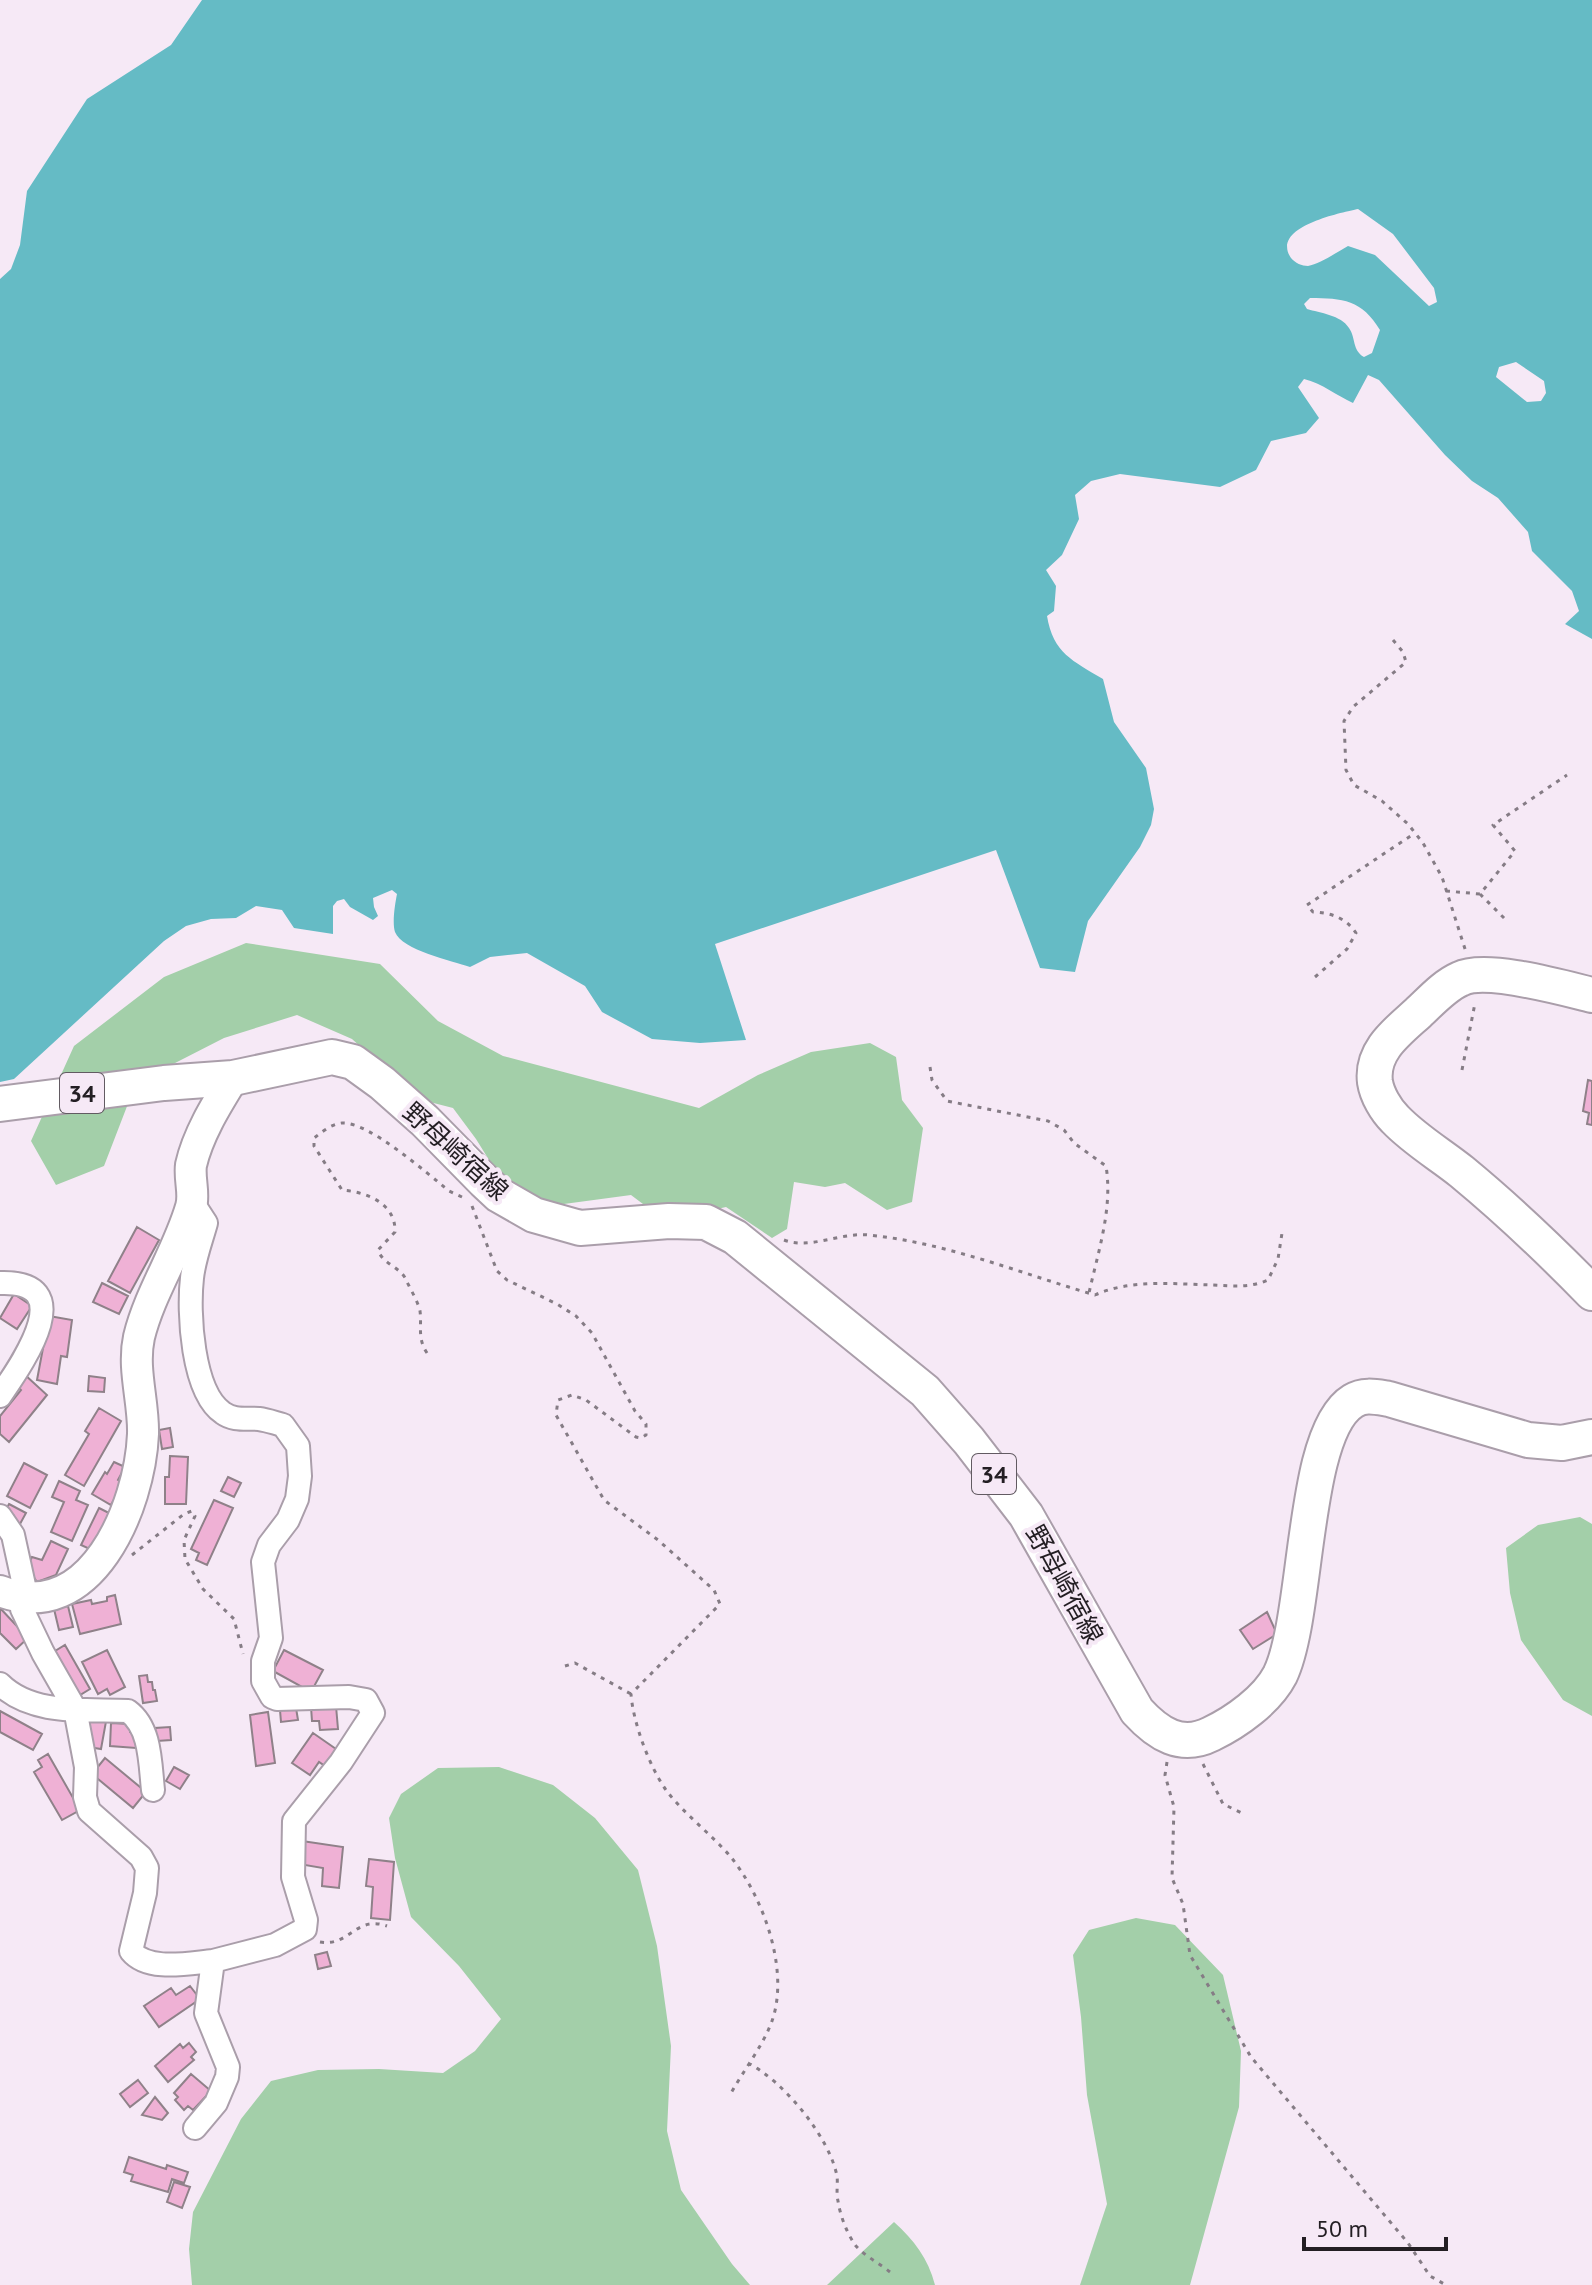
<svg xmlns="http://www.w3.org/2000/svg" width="1592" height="2285" font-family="'PT Sans','Noto Sans JP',sans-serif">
	<rect width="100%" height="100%" fill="#f6e9f6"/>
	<path fill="#a3cfa9" d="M246 943 380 964 438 1021 503 1056 699 1108 758 1075 811 1052 870 1043 896 1057 902 1100 923 1128 912 1202 887 1210 845 1183 825 1187 794 1182 787 1229 772 1238 726 1207 690 1215 651 1210 631 1195 549 1206 499 1176 476 1139 453 1108 418 1099 352 1039 297 1015 224 1038 136 1083 104 1166 56 1185 31 1141 74 1046 164 977Z
		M1580 1517 1592 1524V1716L1563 1700 1521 1640 1510 1593 1506 1548 1538 1525Z
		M499 1767 553 1785 595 1818 638 1870 657 1946 671 2046 667 2131 681 2190 732 2264 750 2285H192L189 2249 193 2212 241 2119 271 2081 318 2070 379 2069 443 2073 475 2051 501 2019 459 1966 411 1917 395 1858 389 1818 401 1794 438 1768Z
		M1136 1918 1175 1925 1223 1975 1241 2051 1239 2107 1190 2285H1080L1107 2204 1087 2095 1081 2017 1073 1955 1089 1930Z
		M894 2222C914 2240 928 2258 935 2285H827Z"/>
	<path fill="#65bbc5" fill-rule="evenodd" d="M202 0H1592V639L1565 624 1579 611 1572 591 1532 551 1528 532 1498 498 1472 481 1445 455 1379 380 1368 375 1353 403C1337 396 1322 383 1304 379L1298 387 1319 418 1306 433 1271 441 1256 470 1220 487 1120 474 1091 481 1075 495 1079 519 1062 555 1046 570 1056 586 1054 611 1047 616C1053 653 1073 661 1103 679L1114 722 1146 768 1154 809 1151 825 1140 847 1088 921 1075 972 1040 968 996 850 715 944 746 1040 700 1043 652 1039 602 1012 585 986 527 953 490 957 470 967C452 961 402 950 395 932 392 923 395 904 397 894L392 890 373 898 374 907 378 916 373 920 350 907 344 899 337 901 333 906V934L294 928 282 910 256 906 236 918 211 919 186 926 164 941 14 1079 0 1082V279L11 269 20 245 27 191 87 99 171 45ZM1358 209 1393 234 1434 288 1437 302 1429 306 1375 255 1348 246C1337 252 1320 264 1308 266 1302 266 1295 263 1291 258 1270 227 1340 213 1358 209ZM1310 298C1343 298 1362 300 1380 330L1372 353 1364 357C1352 350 1356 338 1349 328 1341 315 1320 313 1307 309L1304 304ZM1516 362 1544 381 1546 393 1541 401 1527 402 1496 377 1499 367Z"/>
	<path fill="#efb1d5" stroke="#8f8189" stroke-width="2" d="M1588 1080 1592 1081V1125L1587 1124 1589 1113 1583 1111Z
		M137 1227 159 1240 130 1293 108 1281Z
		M102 1283 128 1296 119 1314 93 1302Z
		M14 1294 32 1306 17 1329 0 1318Z
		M49 1316 72 1320 67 1357 61 1356 57 1384 37 1380Z
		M24 1374 47 1395 9 1442 0 1434V1416L21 1390 15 1384Z
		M89 1376 105 1378 104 1392 88 1391Z
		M99 1408 121 1421 84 1486 65 1475 89 1434 85 1431Z
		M170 1428 173 1447 162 1449 159 1430Z
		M170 1456 188 1457 186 1504H165V1477H169Z
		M114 1462 125 1467 118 1480 123 1483 111 1505 92 1494 105 1472 107 1474Z
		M24 1463 47 1475 30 1508 7 1496Z
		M228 1477 241 1483 234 1497 221 1491Z
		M59 1481 80 1491 76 1500 88 1505 72 1541 51 1532 64 1502 52 1497Z
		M214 1500 233 1508 207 1565 196 1560 199 1553 191 1549Z
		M9 1504 26 1513 20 1524 10 1520 13 1515 5 1511Z
		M99 1508 111 1514 94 1551 81 1545Z
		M51 1541 68 1549 56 1575 37 1582 27 1567 32 1557 42 1560Z
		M115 1595 121 1624 80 1634 72 1604 91 1600 92 1604 107 1601V1597Z
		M68 1606 73 1627 59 1630 54 1609Z
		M0 1608 28 1638 16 1649 0 1633Z
		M1267 1612 1277 1634 1253 1649 1240 1630Z
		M65 1645 90 1689 80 1695 55 1651Z
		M107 1650 125 1687 110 1695 107 1689 98 1694 82 1662Z
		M284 1650 323 1670 311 1692 273 1671Z
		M147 1675 148 1682H152L153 1690H155L157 1701 143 1703 139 1676Z
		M336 1706 338 1729 320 1730 319 1721H312L311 1707Z
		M296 1708 298 1720 281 1722 280 1710Z
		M0 1711 42 1734 33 1750 0 1732Z
		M268 1712 275 1763 256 1766 250 1715Z
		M85 1715 107 1716 101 1749 88 1747Z
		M111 1723 130 1724V1732L137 1733 136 1748 110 1746Z
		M170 1727 171 1740 157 1741 155 1728Z
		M313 1733 336 1749 325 1766 319 1762 310 1775 292 1763Z
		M48 1754 80 1810 62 1820 34 1772 42 1767 38 1760Z
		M105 1758 146 1792 133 1808 92 1774Z
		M174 1767 189 1775 180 1789 166 1781Z
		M302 1841 343 1847 339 1888 322 1886 323 1868 299 1864Z
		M369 1859 394 1862 390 1920 371 1918 373 1887 366 1886Z
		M327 1952 331 1966 318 1969 315 1955Z
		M190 1986 200 1999 159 2027 144 2006 171 1988 176 1995Z
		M189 2043 196 2052 191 2057 194 2060 168 2082 155 2066 180 2044 183 2048Z
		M191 2074 211 2091 193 2110 188 2106 184 2110 175 2100 178 2097 174 2093Z
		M138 2080 148 2093 130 2107 120 2094Z
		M155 2097 168 2113 162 2120 142 2115Z
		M129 2157 166 2169 167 2165 188 2172 184 2183 172 2179 168 2192 131 2181 133 2175 124 2172Z
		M174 2182 190 2187 182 2208 167 2202Z"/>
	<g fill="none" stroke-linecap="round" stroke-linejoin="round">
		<defs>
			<path id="street" d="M193 1203 206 1223C201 1241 194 1259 192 1278 188 1312 192 1392 223 1413 234 1421 246 1418 259 1419 267 1420 275 1423 283 1425L298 1446 300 1476 297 1499 288 1520 269 1545 263 1562 271 1638 263 1661V1681L272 1697 277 1699 349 1697 366 1700 373 1713 341 1762 294 1821 293 1877 306 1920 305 1929 275 1945 213 1961 206 2013 228 2067 227 2077 216 2103 195 2128
				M0 1283C82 1280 21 1365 0 1396
				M0 1516 13 1535 27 1599
				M21 1598 22 1609 43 1653 75 1709 86 1767 85 1797 89 1811 141 1857 147 1868 145 1893 131 1951C148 1972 189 1963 213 1961
				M0 1684C32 1716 87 1709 128 1711 151 1728 150 1763 153 1790"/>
			<path id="secondary" d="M0 1591C91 1627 140 1506 143 1434 144 1402 132 1369 139 1337 150 1292 178 1252 191 1207 195 1194 189 1179 191 1165 198 1134 217 1104 233 1078"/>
			<path id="primary" d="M1592 995C1563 988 1486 966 1460 979 1444 986 1431 1001 1418 1013 1397 1032 1371 1051 1375 1082 1377 1095 1386 1110 1395 1119 1415 1140 1441 1155 1462 1172 1508 1210 1551 1251 1592 1293
				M0 1104 164 1083 233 1078 332 1057 353 1062 382 1083 425 1121 484 1181 499 1195 534 1215 580 1228 669 1221 706 1222 735 1237 925 1391 969 1441 1026 1515 1137 1711C1158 1734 1181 1749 1211 1734 1236 1722 1267 1700 1280 1675 1309 1615 1301 1433 1353 1401 1364 1394 1376 1397 1389 1399L1528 1440 1562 1443 1592 1437"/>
		</defs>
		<use href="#street" stroke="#aa9eaa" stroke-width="26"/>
		<use href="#secondary" stroke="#aa9eaa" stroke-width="34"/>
		<use href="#primary" stroke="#aa9eaa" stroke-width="38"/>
		<path stroke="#857c85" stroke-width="3" stroke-dasharray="4 6" stroke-linecap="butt" d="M1393 640 1403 652 1406 662 1353 707 1344 721 1346 770 1354 785 1382 801 1408 824 1423 843 1442 877 1466 952
			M1446 891 1480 894 1515 851 1493 825 1567 775
			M1480 894 1505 919
			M1315 977 1347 949 1356 933C1345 917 1331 913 1313 912L1307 905 1415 833
			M930 1067 932 1080 947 1101 1048 1121 1064 1130 1074 1143 1106 1166C1113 1208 1098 1252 1089 1293
			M1462 1070 1475 1003
			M472 1206 497 1271 507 1280 557 1304 576 1316 592 1333 635 1411 646 1424V1435L641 1438 636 1437 586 1400 572 1395 558 1400 556 1415 604 1500 658 1540 714 1590 720 1604 631 1694C633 1722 649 1766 666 1790 682 1812 711 1834 730 1856 763 1896 790 1970 772 2021 763 2046 743 2071 730 2095
			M784 1240C811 1250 840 1232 869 1235 947 1243 1020 1273 1095 1295 1130 1279 1175 1284 1213 1285 1233 1286 1250 1288 1268 1280L1278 1259 1282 1233
			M427 1353C417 1338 422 1326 420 1311 418 1302 411 1290 407 1282 402 1267 383 1265 378 1250L395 1232C396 1203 366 1192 342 1190L314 1146V1138C322 1132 331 1124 342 1123 368 1121 428 1174 449 1191L462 1197
			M132 1555 184 1514 192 1511 195 1516 184 1540 185 1559 203 1589 234 1619 243 1654
			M565 1666 575 1663 631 1694
			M1167 1762 1165 1775 1174 1807 1172 1878 1183 1904 1190 1955 1251 2057 1408 2243 1430 2276 1446 2285
			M1203 1764 1223 1804 1244 1814
			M320 1942C350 1947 355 1915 387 1926
			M748 2063C783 2081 829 2136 837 2176 838 2184 836 2193 838 2201 840 2215 847 2234 856 2246 865 2256 880 2264 890 2272"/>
		<use href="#street" stroke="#fff" stroke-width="22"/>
		<use href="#secondary" stroke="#fff" stroke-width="30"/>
		<use href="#primary" stroke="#fff" stroke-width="34"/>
	</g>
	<g text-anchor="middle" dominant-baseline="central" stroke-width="8" stroke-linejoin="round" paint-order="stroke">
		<g fill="#f6e9f6" stroke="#625b62" stroke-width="2">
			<rect x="60" y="1073" width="44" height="40" rx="6"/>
			<rect x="972" y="1454" width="44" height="40" rx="6"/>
		</g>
		<g font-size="24" font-weight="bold" fill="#231e23">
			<text x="82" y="1093">34</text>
			<text x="994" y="1474">34</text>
		</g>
		<g font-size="26" fill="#231e23" stroke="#f6e9f6">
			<text transform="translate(456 1151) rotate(42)">野母崎宿線</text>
			<text transform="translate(1065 1584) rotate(61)">野母崎宿線</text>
		</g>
	</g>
	<path d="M1304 2237v12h142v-12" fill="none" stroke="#231e23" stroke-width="4"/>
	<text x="1316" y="2237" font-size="24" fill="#231e23" stroke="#f6e9f6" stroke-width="6" paint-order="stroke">50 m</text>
</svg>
